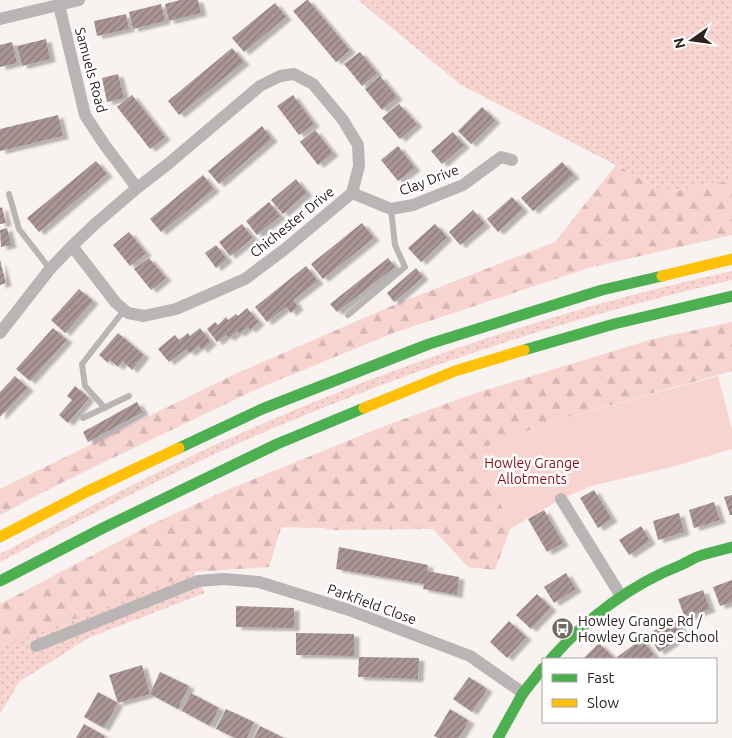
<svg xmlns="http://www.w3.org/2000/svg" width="732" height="738" font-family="Ubuntu,sans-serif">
	<defs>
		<pattern id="grass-dots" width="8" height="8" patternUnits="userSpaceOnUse" patternTransform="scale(1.25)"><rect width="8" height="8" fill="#f7d4d0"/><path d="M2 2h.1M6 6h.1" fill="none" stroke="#d4b6b2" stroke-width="1.8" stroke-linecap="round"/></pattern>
		<pattern id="forest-firs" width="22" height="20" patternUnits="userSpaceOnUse" patternTransform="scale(1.25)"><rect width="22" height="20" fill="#f7d4d0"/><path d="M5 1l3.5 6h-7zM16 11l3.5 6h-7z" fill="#d4b6b2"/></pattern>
		<pattern id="building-hatch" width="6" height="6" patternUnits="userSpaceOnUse" patternTransform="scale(1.25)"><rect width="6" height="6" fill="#aa9695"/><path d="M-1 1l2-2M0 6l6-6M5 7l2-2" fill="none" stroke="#8b7a79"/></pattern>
		<filter id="shadow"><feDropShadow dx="5.5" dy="3" stdDeviation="1" flood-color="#0004"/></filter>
	</defs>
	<rect width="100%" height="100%" fill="#f8f2f1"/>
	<path fill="url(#grass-dots)" d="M358 0H732V181L715 183 666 193 616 165 461 85Z
		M732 271V280C568 318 410 369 255 436 168 474 84 518 0 562V554C84 510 168 465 255 427 409 360 568 307 732 271Z
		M186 556 198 581 205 593 88 638 19 682 0 714V615Z"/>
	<path fill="url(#forest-firs)" d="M616 165 666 193 715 183 732 181V235L592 267 393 333 257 389 71 478 0 515V489L233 375 394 305 555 242Z
		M732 322V371L551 422 480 449 510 529 495 570 468 567 433 529 332 530 323 528 281 527 269 567 194 572 12 643 0 646V604L150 525 227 490 382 427 470 395 653 339Z"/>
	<path fill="#f7d4d0" d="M718 376 732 429V449L675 466 591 486 561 499 510 529 480 449 551 422Z"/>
	<path fill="url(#building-hatch)" filter="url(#shadow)" d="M180 0H198L201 13 169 21 165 4Z
		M307 0H308L350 50 336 62 293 11Z
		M275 3 286 17 244 52 232 38Z
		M161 4 165 21 133 29 129 12Z
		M126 14 129 29 97 36 94 21Z
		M46 39 50 59 22 66 17 46Z
		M12 42 17 63 0 67V45Z
		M232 48 244 62 179 115 168 101Z
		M360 52 377 73 362 86 344 64Z
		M118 74 124 98 107 102 102 78Z
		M380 76 397 97 382 110 365 89Z
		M132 95 165 137 150 149 117 107Z
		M293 95 314 124 299 135 277 106Z
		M399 104 417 124 400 139 382 118Z
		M482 107 495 120 471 144 458 131Z
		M58 115 63 136 0 151V129Z
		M262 126 272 139 219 184 208 171Z
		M315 130 333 153 318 165 300 142Z
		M453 132 464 145 442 164 431 151Z
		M398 146 415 168 398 181 381 160Z
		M96 161 107 174 39 232 27 218Z
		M562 162 574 175 533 211 521 198Z
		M203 175 214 189 161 232 150 219Z
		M296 179 307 193 283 214 271 200Z
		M512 197 523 209 498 232 487 219Z
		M269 202 280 216 257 235 246 221Z
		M2 207 6 223 0 224V208Z
		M473 210 485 224 460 245 449 232Z
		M362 223 374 238 323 279 311 264Z
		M242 224 253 238 230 256 219 242Z
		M435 224 447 237 421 262 408 248Z
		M7 228 11 245 1 247 0 230Z
		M129 232 146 253 130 266 113 245Z
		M216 245 227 259 216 268 205 253Z
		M149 258 166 278 151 290 134 269Z
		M388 258 395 267 337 312 330 304Z
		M0 260 6 283 0 285Z
		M306 266 318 281 293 300 298 307 291 313 286 307 267 322 255 307Z
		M416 268 423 277 394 302 387 293Z
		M79 289 93 301 65 333 51 320Z
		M247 308 259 322 250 330 248 327 239 334 238 331 229 338 226 335 217 342 207 329 215 322 218 325 226 317 228 320 236 314 238 316Z
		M53 328 67 340 30 381 16 369Z
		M200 328 211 342 202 350 199 346 190 353 186 349 169 362 158 349 175 335 179 340 188 333 190 336Z
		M118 333 144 355 132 370 123 361 118 367 110 360 108 363 99 355Z
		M15 376 28 388 0 417V392Z
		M75 386 89 398 68 423 59 415 72 400 67 396Z
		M137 402 143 412 88 442 83 432Z
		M594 490 612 519 598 528 580 498Z
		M732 495V515H730L724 497Z
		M714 502 720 520 694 528 689 510Z
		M544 510 563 543 547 552 528 519Z
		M679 513 684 532 658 540 653 521Z
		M641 526 650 541 629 555 619 540Z
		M339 547 428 565 427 571 459 577 457 595 423 589 424 584 336 569Z
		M566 573 576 589 554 603 544 587Z
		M732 580V602L720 606 713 587Z
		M703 590 710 609 685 618 678 599Z
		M537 594 551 608 531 629 516 615Z
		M236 606 294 608V628L236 627Z
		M673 617 685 634 659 652 648 635Z
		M509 621 526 637 507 658 490 642Z
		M296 633 354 634V656L296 655Z
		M642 639 654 655 648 659H619L617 657Z
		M599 643 614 658 613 659H583Z
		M359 657 419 658 418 679 358 677Z
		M142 665 150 694 160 672 189 686 178 709 150 694 118 703 109 675Z
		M469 677 487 689 472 712 453 699Z
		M98 692 118 703 104 728 84 717Z
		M191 693 219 708 210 726 182 711Z
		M226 709 254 722 247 738H235L216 729Z
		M450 709 469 721 459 738H438L434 736Z
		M84 724 105 736 104 738H76Z
		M260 726 284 738H254Z"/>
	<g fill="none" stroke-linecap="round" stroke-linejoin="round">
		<path stroke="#b9b5b5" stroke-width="6" d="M9 194 19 229 50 269
			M348 315 405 267 395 245 391 209
			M105 408 85 386 82 364 125 309
			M83 418 129 396"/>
		<path stroke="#b9b5b5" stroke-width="12" d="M59 5 85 115 104 144 137 188
			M0 19 79 0
			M352 193 391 209 413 205 463 185 501 157 512 160
			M0 333 50 269 72 246 95 224 137 188 168 164 260 86 280 76 294 74 313 84 343 120 358 145 359 166 352 193 285 249 245 279 176 309 144 316 128 313 116 303 72 246
			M561 499 621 596
			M36 646 198 581 224 579 259 582 349 610 470 656 523 693"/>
		<path stroke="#4caf50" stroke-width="11" d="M524 350 614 324 732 296
			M179 448 262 409 429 344 602 290 662 276
			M0 581 103 528 277 444 364 408
			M551 659C587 618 630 585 681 565 688 562 695 557 702 555 712 552 722 550 732 547
			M498 738 523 693 543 668"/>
		<path stroke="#ffc107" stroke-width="11" d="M662 276 732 259
			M364 408 455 371 524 350
			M0 537 86 492 179 448"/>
	</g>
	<defs>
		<symbol id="bus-disc" viewBox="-11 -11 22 22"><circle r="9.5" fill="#736a68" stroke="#fff"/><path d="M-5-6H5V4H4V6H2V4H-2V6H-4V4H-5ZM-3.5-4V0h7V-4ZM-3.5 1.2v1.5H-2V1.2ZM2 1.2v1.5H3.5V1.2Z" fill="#fff"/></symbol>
	</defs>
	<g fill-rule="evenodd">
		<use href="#bus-disc" x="550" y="616" width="25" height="25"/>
	</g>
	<g text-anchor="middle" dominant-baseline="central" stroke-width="5" stroke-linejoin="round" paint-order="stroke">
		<g font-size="14" fill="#2b211f" stroke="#fff">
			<text transform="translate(91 70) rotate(75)">Samuels Road</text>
			<text transform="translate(429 180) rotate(-21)">Clay Drive</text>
			<text transform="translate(292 222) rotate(-39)">Chichester Drive</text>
			<text transform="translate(372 604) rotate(20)">Parkfield Close</text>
		</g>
		<g font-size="14" fill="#880913" stroke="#fff">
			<text x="532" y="463">Howley Grange<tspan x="532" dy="16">Allotments</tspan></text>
		</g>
		<g font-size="14" fill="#2b211f" stroke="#fff" text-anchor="start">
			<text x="578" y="621">Howley Grange Rd /<tspan x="578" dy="16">Howley Grange School</tspan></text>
		</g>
	</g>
	<rect x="542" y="658" width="175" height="65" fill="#ffffff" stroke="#aaa6a5"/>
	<rect x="552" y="674" width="25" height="8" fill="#4caf50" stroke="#aaa6a5"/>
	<text x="587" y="683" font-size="15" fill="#2b211f">Fast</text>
	<rect x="552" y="699" width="25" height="8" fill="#ffc107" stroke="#aaa6a5"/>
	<text x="587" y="708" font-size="15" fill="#2b211f">Slow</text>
	<g transform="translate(692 40) rotate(256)" stroke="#ffffff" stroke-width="4" paint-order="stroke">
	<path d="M0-4L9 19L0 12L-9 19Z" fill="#2b211f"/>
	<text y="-8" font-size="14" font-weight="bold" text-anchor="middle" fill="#2b211f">N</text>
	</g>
</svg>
